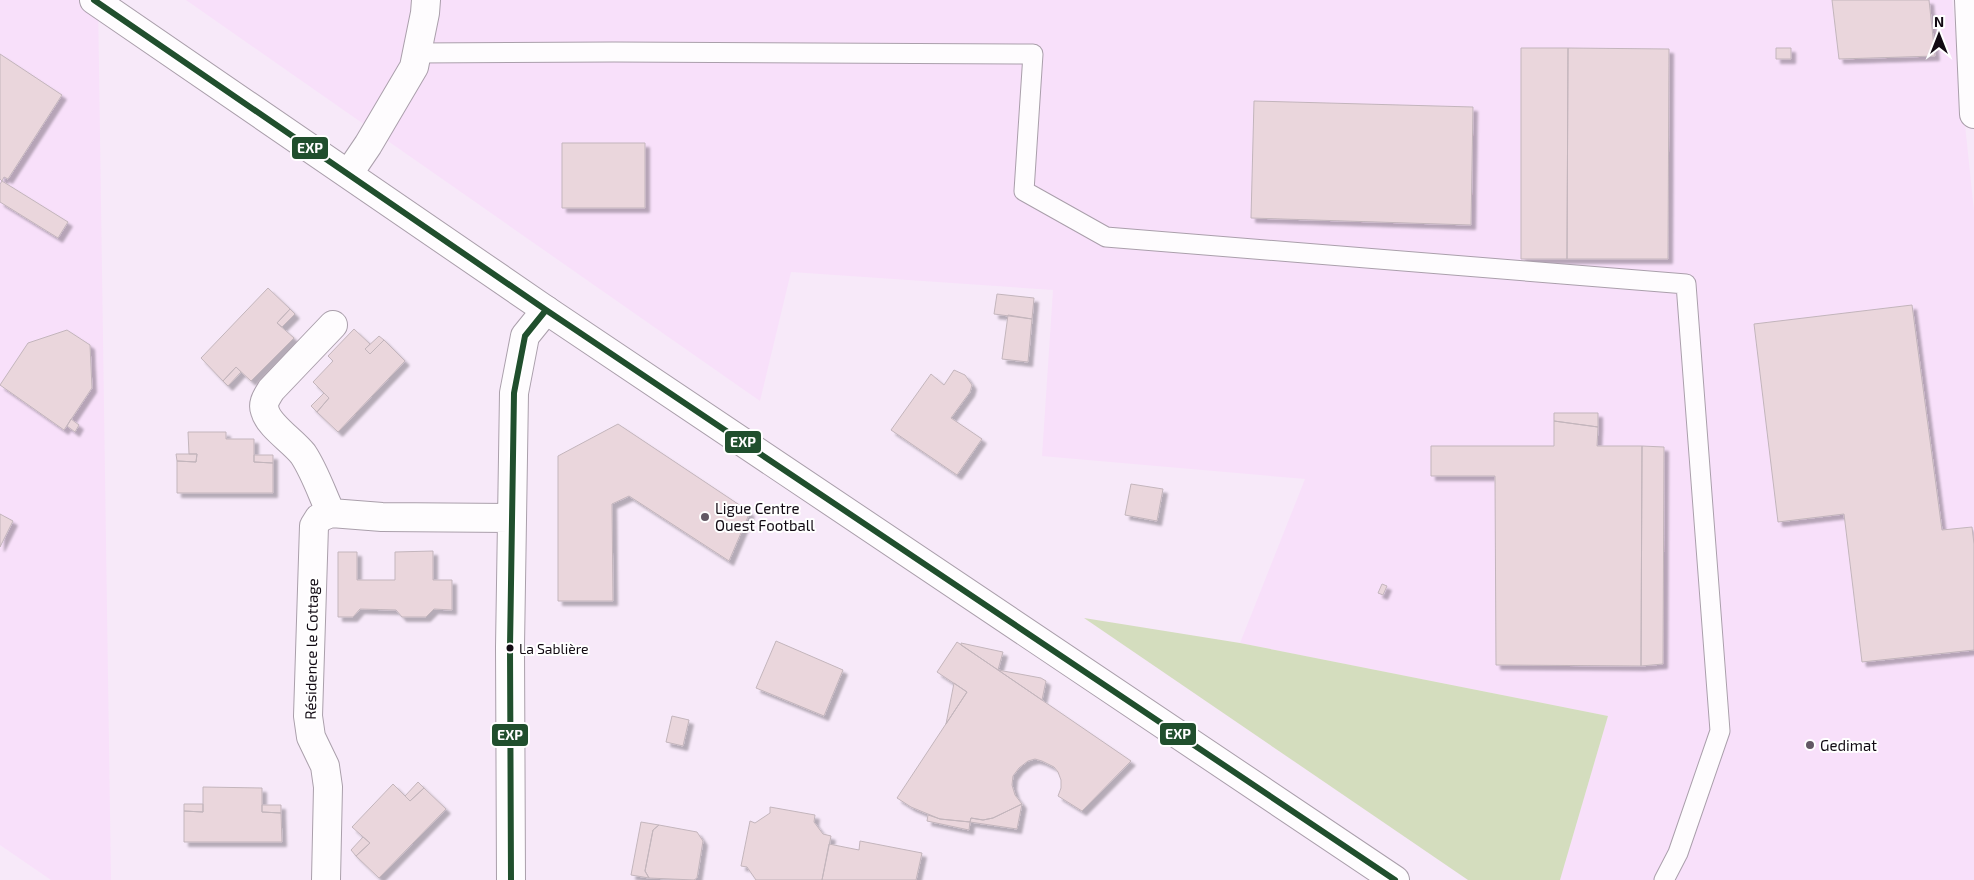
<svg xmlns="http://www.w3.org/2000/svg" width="1974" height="880" font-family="'Exo 2',sans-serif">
	<defs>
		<filter id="shadow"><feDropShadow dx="4.5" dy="4.5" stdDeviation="1" flood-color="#0004"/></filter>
	</defs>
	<rect width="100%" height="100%" fill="#f7e9f9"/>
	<path fill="#f8e0fa" d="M0 0H98L111 880H51L0 845Z
		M186 0H1952L1974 211V880H1560L1608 716 1240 643 1305 479 1042 456 1053 290 791 272 760 401Z"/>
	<path fill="#d4ddbe" d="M1084 618 1240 643 1608 716 1560 880H1468Z"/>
	<path fill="#ead6dc" stroke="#c3b5bc" filter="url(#shadow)" d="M1832 0H1929L1935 56 1839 59Z
		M1521 48H1568L1567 259H1521Z
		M1568 48 1669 49 1668 259H1567Z
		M1776 48H1791V59H1776Z
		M0 54 62 95 8 179 4 177 2 181 0 179Z
		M1254 101 1473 107 1471 225 1251 218Z
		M562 143H645V208H562Z
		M2 181 68 222 58 238 0 202V184Z
		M268 288 290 309 277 323 294 338 251 381 236 367 223 381 201 358Z
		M997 294 1034 298 1032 319 994 314Z
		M1912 305 1942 530 1972 527 1974 544V650L1862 662 1844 514 1778 522 1754 324Z
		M290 309 295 314 282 327 277 323Z
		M1008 315 1032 319 1028 362 1002 359Z
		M354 329 370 344 365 349 370 354 384 340 405 361 338 432 317 412 329 398 313 382 333 361 328 356Z
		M67 330 90 345 92 388 64 430 0 385 28 343Z
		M379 336 384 340 370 354 365 349Z
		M236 367 241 372 228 386 223 381Z
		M954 370 965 375 972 385 970 392 951 418 982 439 957 475 891 430 931 374 944 385Z
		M324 393 329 398 317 412 311 406Z
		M1554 413H1598V427L1554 421Z
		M71 419 79 425 75 432 67 426Z
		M1554 421 1598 427 1597 446H1642L1641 666 1496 665 1495 476H1431V446H1554Z
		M618 424 750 512 729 561 629 496 612 504 613 601H558V456Z
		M188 432H226V439H254V462L273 463V493H177V461L196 462 197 454H189Z
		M1642 446 1664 447 1663 664 1641 666Z
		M176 454H197L196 462 177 461Z
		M254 455H273V463L254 462Z
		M1131 484 1163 489 1157 521 1125 515Z
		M0 514 13 521 0 547Z
		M433 551V580H452V610L434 609 426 617H402L396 610 360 609 353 617H338V552H357V580H395V552Z
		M1382 584 1387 586 1383 595 1378 593Z
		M776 641 843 670 824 716 756 688Z
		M957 642 998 670 1131 761 1082 811 1058 796 1061 788V780L1058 772 1054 767 1042 761 1035 759 1028 761 1019 768 1013 776 1012 785 1015 795 1022 804 993 818 983 820 971 818 970 822 940 819 911 807 897 798 967 692 937 672Z
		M961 643 1003 652 998 670 961 645Z
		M998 670 1041 678 1046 681 1042 700Z
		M954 683 967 692 946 724Z
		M672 716 689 720 683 746 666 742Z
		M418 782 424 788 410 801 405 796Z
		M393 784 410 801 424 788 446 809 379 878 356 856 370 843 352 827Z
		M203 787 262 788V812L281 813 282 842H184V811L203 812Z
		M184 804H203V812L184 811Z
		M1022 804 1017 829 970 822 971 818 983 820 993 818Z
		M262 805H281V813L262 812Z
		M770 807 815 815 814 822 823 834 831 836 822 880H756L747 867 741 866 750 821 755 823 770 813Z
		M928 815 940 819 970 822 969 830 927 821Z
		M641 822 659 825 653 830 645 871 649 878 631 875Z
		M659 825 697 832 703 841 697 878 694 880 649 878 645 871 653 830Z
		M363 837 370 843 356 856 351 850Z
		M860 841 922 853 916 880H822L829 844 859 850Z"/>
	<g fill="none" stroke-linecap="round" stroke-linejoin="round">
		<defs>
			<path id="lane" d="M416 53 614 52 1033 54 1024 191 1106 237 1686 284 1720 731 1678 853 1664 880"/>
			<path id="street" d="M1969 0 1974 114
				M349 173 368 145 414 67 425 13 426 0
				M331 513C322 494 315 472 303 454 293 441 269 426 265 411 262 403 267 397 271 390L333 325
				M326 880 328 787 325 766 311 737 308 716 314 526 319 518 331 513 382 517 511 518
				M511 880 510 647 514 393 525 336 546 310"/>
			<path id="secondary" d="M94 0 546 310 1395 880"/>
		</defs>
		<use href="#lane" stroke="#aa9fab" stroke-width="21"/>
		<use href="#street" stroke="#aa9fab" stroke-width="30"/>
		<use href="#secondary" stroke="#aa9fab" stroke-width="30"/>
		<use href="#lane" stroke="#fefcfe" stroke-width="19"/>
		<use href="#street" stroke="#fefcfe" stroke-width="28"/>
		<use href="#secondary" stroke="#fefcfe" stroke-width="28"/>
		<defs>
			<path id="bus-1" d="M94 0 546 310 1395 880
				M511 880 510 647 514 393 525 336 546 310"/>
		</defs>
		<use href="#bus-1" stroke="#fff" stroke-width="10"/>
		<use href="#bus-1" stroke="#204f2d" stroke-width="6"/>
	</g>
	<g fill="#625864" stroke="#fff" stroke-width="2">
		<circle cx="705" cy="517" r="5"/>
		<circle cx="1810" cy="745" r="5"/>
	</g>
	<circle fill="#120a13" stroke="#fff" stroke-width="2" cx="510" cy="648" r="4.5"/>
	<g text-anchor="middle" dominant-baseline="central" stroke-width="4" stroke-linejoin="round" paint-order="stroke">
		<g font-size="14" fill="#120a13" stroke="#fff" text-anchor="start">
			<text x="519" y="648">La Sablière</text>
		</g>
		<g font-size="15" fill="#120a13" stroke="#fff" text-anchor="start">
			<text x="715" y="508">Ligue Centre<tspan x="715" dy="17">Ouest Football</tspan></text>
			<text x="1820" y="745">Gedimat</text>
		</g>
		<g font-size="15" fill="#120a13" stroke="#fff">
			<text transform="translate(311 649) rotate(-89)">Résidence le Cottage</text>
		</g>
	</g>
	<g stroke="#fff" stroke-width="2">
		<rect x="291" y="136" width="38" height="24" rx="5" fill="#204f2d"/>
		<rect x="724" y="430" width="38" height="24" rx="5" fill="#204f2d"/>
		<rect x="1159" y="722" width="38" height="24" rx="5" fill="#204f2d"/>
		<rect x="491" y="723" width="38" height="24" rx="5" fill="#204f2d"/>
	</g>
	<g font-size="14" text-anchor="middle" font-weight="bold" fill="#fff">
		<text x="310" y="153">EXP</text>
		<text x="743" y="447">EXP</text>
		<text x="1178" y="739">EXP</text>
		<text x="510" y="740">EXP</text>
	</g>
	<g transform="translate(1939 35)" stroke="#ffffff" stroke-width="4" paint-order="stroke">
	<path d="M0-4L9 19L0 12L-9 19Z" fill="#120a13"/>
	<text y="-8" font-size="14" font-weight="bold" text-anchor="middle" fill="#120a13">N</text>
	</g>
</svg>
